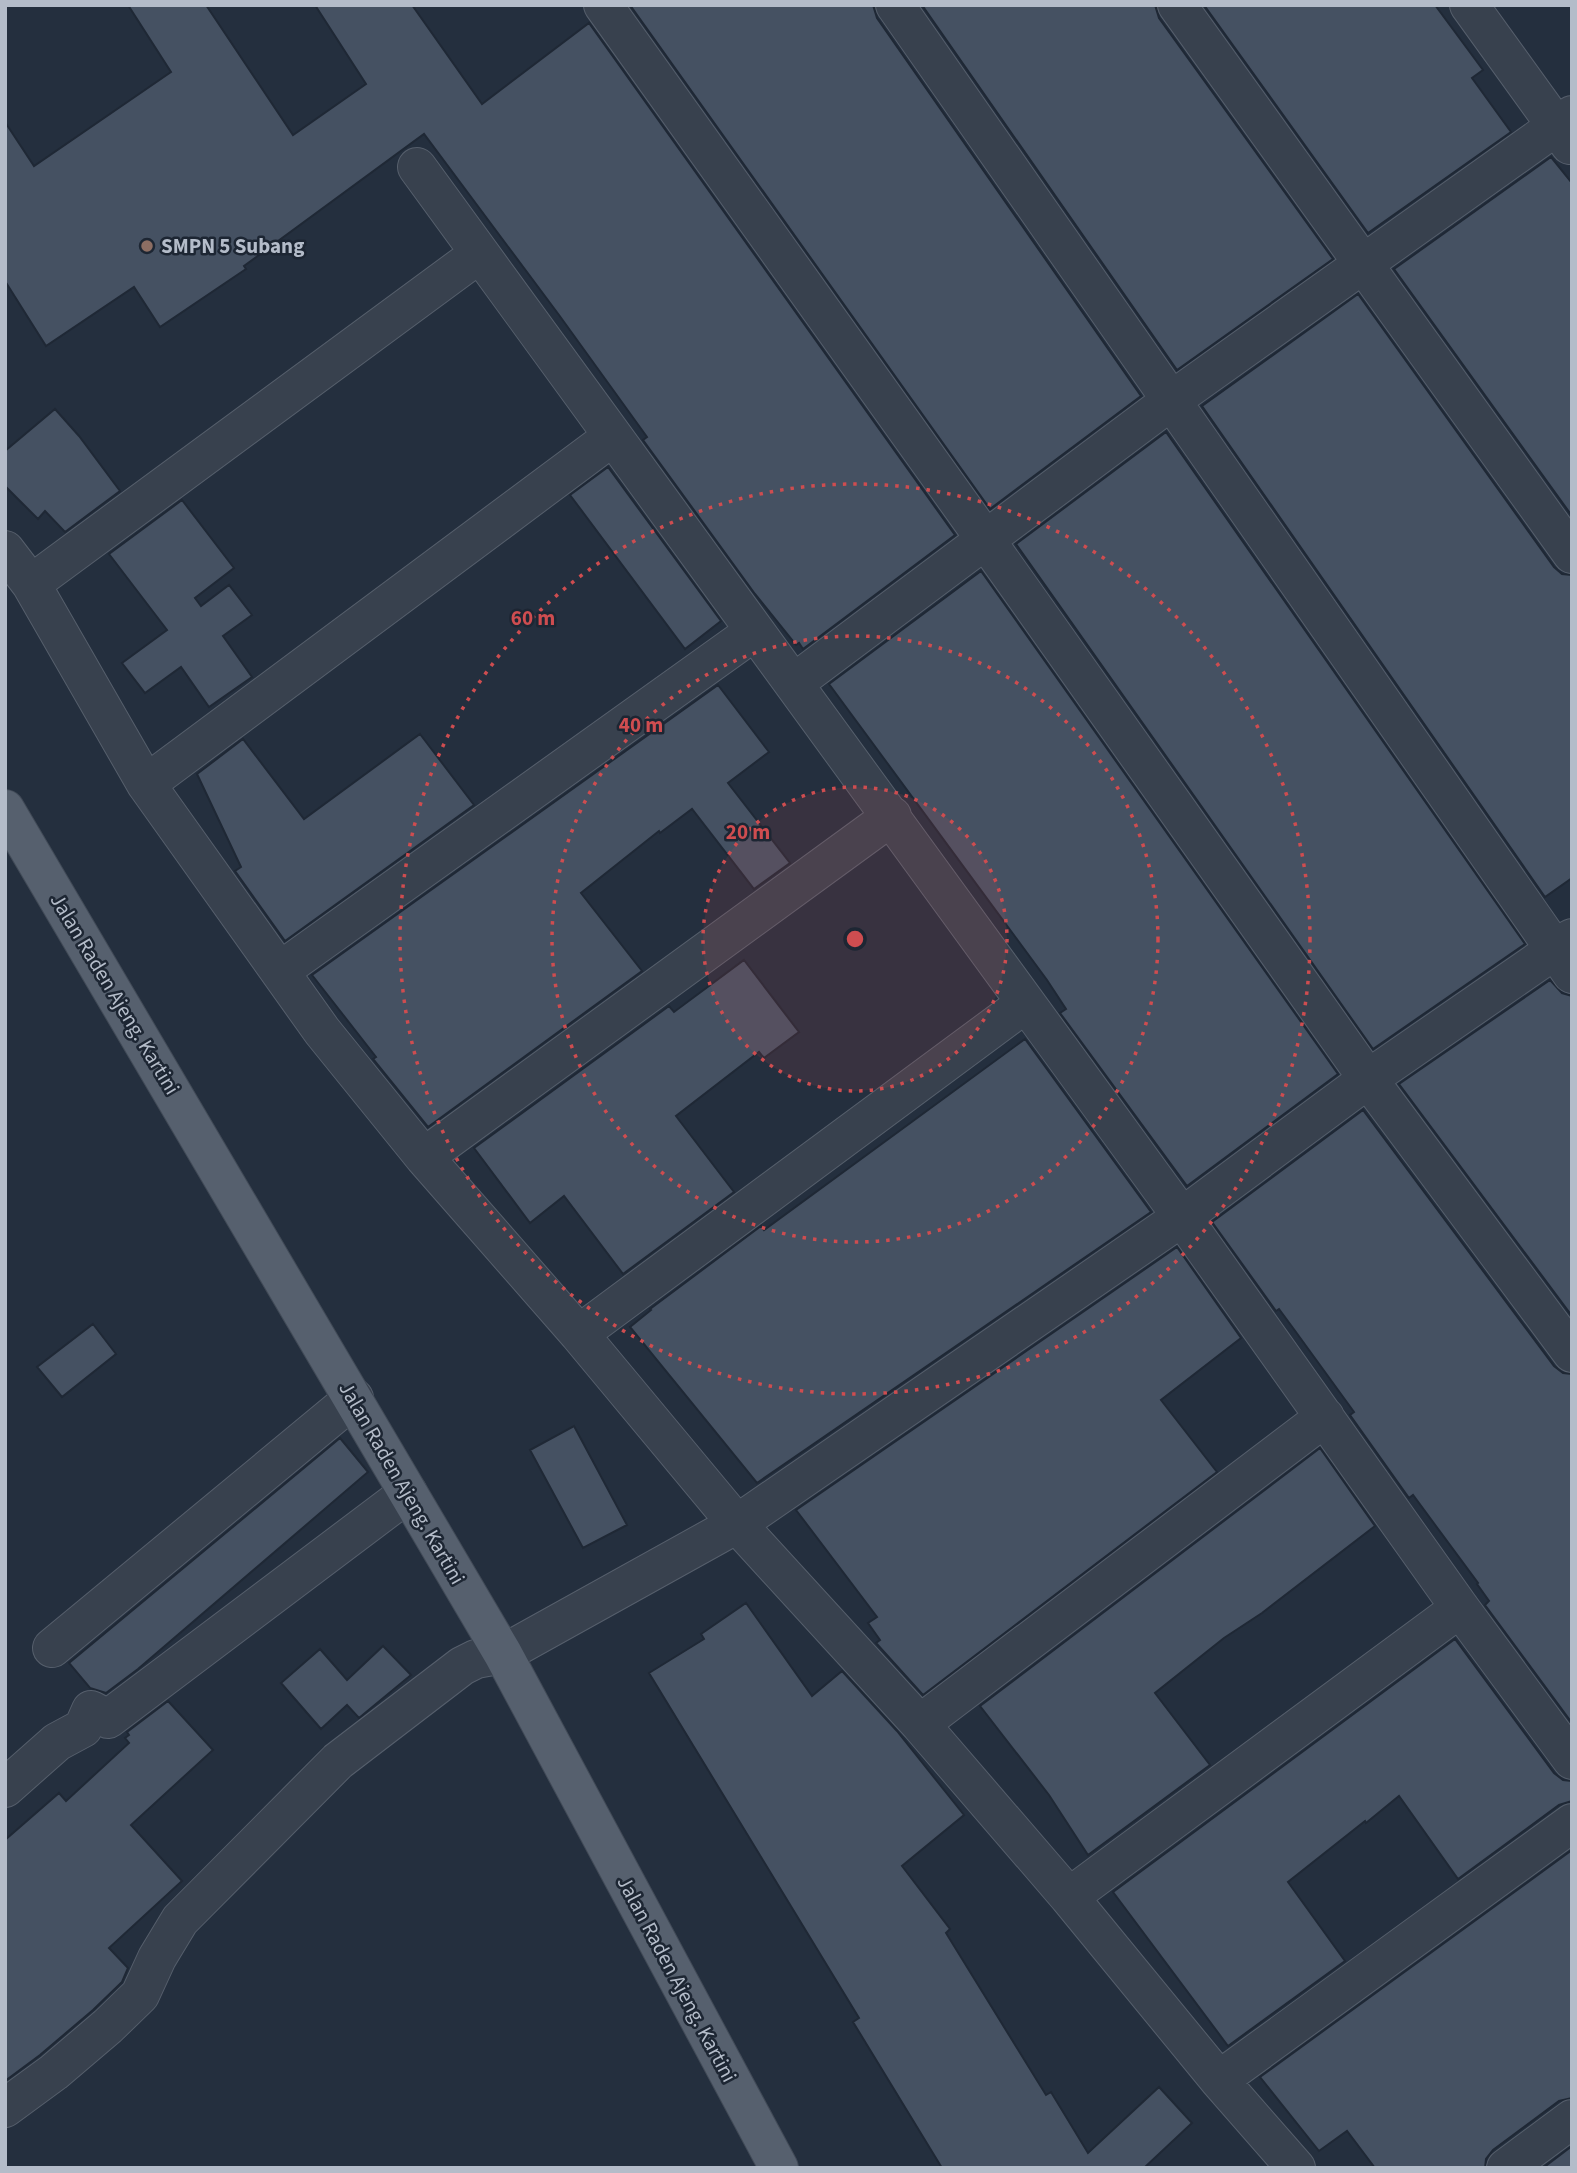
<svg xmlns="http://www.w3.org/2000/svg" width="1577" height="2173" font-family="'Source Sans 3',sans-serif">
	<rect width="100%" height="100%" fill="#242f3e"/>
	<path fill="#455162" stroke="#1f2835" stroke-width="2" d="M128 5H206L293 135 366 84 315 5H412L482 104 589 23 955 535 803 649 799 643 796 645 755 594 643 440 647 437 559 315 424 134 244 266 246 269 160 327 134 287 46 346 5 281V122L34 166 171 72Z
		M630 5H873L877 18 1141 396 990 509Z
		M922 5H1155L1159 18 1333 259 1177 370Z
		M1204 5H1435L1483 70 1472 78 1511 132 1368 233Z
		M1551 157 1572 183V516L1394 269Z
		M1358 294 1554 567 1562 574 1572 575V878L1545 897 1202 406Z
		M55 409 79 436 120 491 65 532 45 511 38 519 5 486V451Z
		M1166 432 1525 944 1373 1049 1016 544Z
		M608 467 721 621 685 649 570 495Z
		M182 500 234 568 195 598 201 606 229 585 252 615 223 636 252 677 209 707 181 667 145 693 122 663 167 630 109 554Z
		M981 571 1338 1074 1187 1186 1060 1013 1066 1009 1047 980 829 684Z
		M718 685 769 752 728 783 790 863 754 889 692 809 660 833 659 831 581 893 642 971 428 1127 373 1059 376 1057 312 975Z
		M420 734 474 805 285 941 235 871 241 867 197 774 243 739 304 819Z
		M744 960 799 1032 764 1058 759 1052 676 1116 734 1192 623 1274 564 1196 530 1223 474 1148 669 1006 674 1012Z
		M1550 980 1562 993 1572 996V1316L1399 1084Z
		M1025 1039 1151 1212 757 1483 630 1327 651 1310 650 1309 761 1226 764 1230Z
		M1363 1110 1554 1366 1563 1373 1572 1374V1723L1485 1605 1489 1601 1477 1584 1478 1583 1413 1495 1409 1498 1350 1415 1354 1412 1293 1328 1279 1309 1276 1311 1212 1222Z
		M1177 1247 1241 1338 1161 1400 1217 1472 923 1695 876 1643 880 1640 868 1623 877 1617 796 1510Z
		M93 1324 116 1354 62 1397 37 1367Z
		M574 1426 627 1525 583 1548 530 1450Z
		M340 1438 368 1472 138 1669 106 1693 90 1688 69 1663Z
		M1320 1448 1375 1526 1262 1613 1224 1638 1155 1693 1210 1765 1088 1855 1049 1795 980 1706Z
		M746 1603 812 1696 842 1671 897 1731 964 1815 902 1866 950 1929 946 1933 1046 2095 1051 2092 1088 2153 1159 2087 1192 2123 1144 2168H942L853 2022 859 2018 649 1673 704 1639 701 1634Z
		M1455 1639 1554 1773 1563 1780 1572 1781V1801L1559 1805 1458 1879 1399 1796 1366 1823 1365 1821 1288 1882 1345 1961 1228 2046 1113 1892Z
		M383 1646 411 1675 359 1718 347 1705 321 1729 281 1683 320 1649 347 1680Z
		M168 1701 213 1750 131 1825 182 1881 109 1948 128 1968 122 1982 93 2010 40 2055 5 2081V1840L59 1793 66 1801 129 1743 125 1738 129 1735 127 1732Z
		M1572 1850V2098L1559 2101 1493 2150 1486 2159 1485 2168H1375L1347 2131 1319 2151 1260 2077Z
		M1572 2146V2168H1543Z"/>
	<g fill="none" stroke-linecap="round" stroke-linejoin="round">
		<defs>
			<path id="minor" d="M603 5 985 539 1368 1079 1572 1353
				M895 5 1572 974
				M1177 5 1572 554
				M1469 5 1570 145
				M417 167 1182 1217 1460 1608 1572 1760
				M5 550 31 584 146 784 322 1031 424 1157 579 1334 737 1524 920 1724 1069 1897 1219 2080 1296 2168
				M31 584 479 254
				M794 683 1172 400 1572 115
				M146 784 612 437
				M280 971 755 631
				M424 1157 892 816
				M579 1334 1026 1003
				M52 1648 354 1398
				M920 1724 1325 1417
				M5 1788 57 1742 83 1728 91 1710 108 1719 408 1493
				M1069 1897 1460 1608
				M1219 2080 1572 1823
				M5 2108 54 2072 108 2026 140 1995 157 1958 180 1920 338 1761 462 1666 476 1659 503 1654 737 1524 1182 1217 1368 1079 1572 938
				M1506 2168 1572 2119"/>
			<path id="major" d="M5 809 503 1654 779 2168"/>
		</defs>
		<use href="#minor" stroke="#565f6c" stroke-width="40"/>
		<use href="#major" stroke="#414a57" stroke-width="40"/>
		<use href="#minor" stroke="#38414e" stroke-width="38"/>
		<use href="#major" stroke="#56606e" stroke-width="38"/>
	</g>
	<circle cx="855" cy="939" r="152" fill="#ce4d50" fill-opacity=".12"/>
	<g fill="none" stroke="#ce4d50" stroke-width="3.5" stroke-dasharray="3.5 7">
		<circle cx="855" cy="939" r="152"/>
		<circle cx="855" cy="939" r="303"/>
		<circle cx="855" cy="939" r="455"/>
	</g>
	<circle fill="#8d6e63" stroke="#1d2633" stroke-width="2.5" cx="147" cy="246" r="7"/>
	<g text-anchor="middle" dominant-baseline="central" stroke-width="5" stroke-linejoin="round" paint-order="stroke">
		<g font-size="21" font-weight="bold" fill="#b4bcc9" stroke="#1d2633" text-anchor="start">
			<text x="161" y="246">SMPN 5 Subang</text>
		</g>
		<g font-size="21" fill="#b4bcc9" stroke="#1d2633">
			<text transform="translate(115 994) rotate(59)">Jalan Raden Ajeng. Kartini</text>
			<text transform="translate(402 1483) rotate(60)">Jalan Raden Ajeng. Kartini</text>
			<text transform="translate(677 1979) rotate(62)">Jalan Raden Ajeng. Kartini</text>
		</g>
	</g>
	<circle cx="855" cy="939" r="10" fill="#ce4d50" stroke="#1d2633" stroke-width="3.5"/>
	<g font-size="21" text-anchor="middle" font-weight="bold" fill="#ce4d50" stroke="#1d2633" stroke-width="5" stroke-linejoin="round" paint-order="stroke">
		<text x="533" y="625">60 m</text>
		<text x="641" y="732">40 m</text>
		<text x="748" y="839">20 m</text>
	</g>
	<rect width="1577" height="2173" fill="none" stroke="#b4bcc9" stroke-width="14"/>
</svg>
